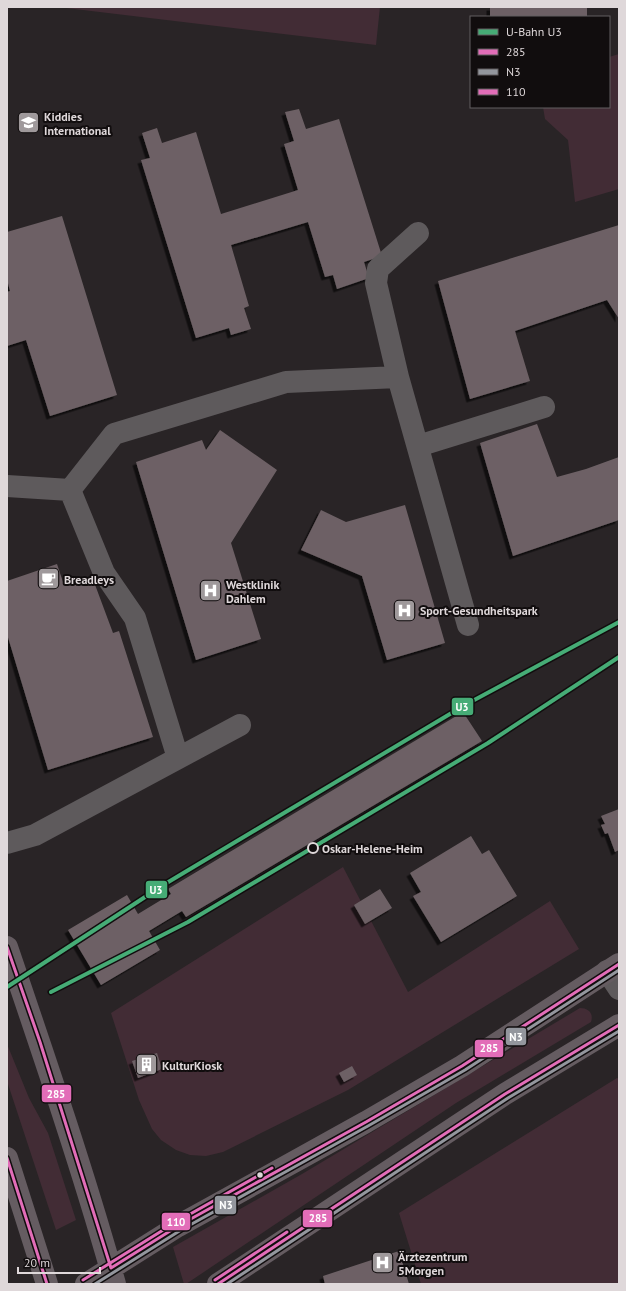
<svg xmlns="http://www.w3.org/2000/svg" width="626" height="1291" font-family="'PT Sans',sans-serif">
	<defs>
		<filter id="shadow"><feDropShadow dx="-3.5" dy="3.5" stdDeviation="0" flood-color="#0009"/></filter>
	</defs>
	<rect width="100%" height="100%" fill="#292426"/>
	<path fill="#422c35" d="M58 7H380L376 45Z
		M619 54V189L575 202 568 140 545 119 543 107H609V57Z
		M343 867 408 992 550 901 579 949 348 1090 223 1152 206 1156 190 1155 176 1150 161 1140 152 1129 139 1100 111 1013Z
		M580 1008C588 1008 594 1013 591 1022L456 1103 186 1284H184L173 1247 302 1174Z
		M7 1044 29 1098 48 1133 76 1220 56 1230 7 1081Z
		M617 1078 619 1079V1284H421L399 1213Z"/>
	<path fill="#6d6165" filter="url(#shadow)" d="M490 7H587V17H490Z
		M299 109 306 129 339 119 382 256 364 262 369 278 337 289 333 275 325 277 308 222 231 245 249 306 244 308 251 329 231 335 229 328 196 338 141 160 150 158 142 133 157 128 162 143 196 132 221 214 298 190 284 144 294 141 285 112Z
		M62 216 117 395 50 416 26 340 7 346V292L10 291 7 279V232Z
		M619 225V319L607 300 515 331 530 381 470 399 438 281Z
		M537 424 557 477 586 469 619 457V520L513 556 480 443Z
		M220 430 277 470 231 543 261 639 196 660 136 462 202 440 206 450Z
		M405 505 445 643 387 660 362 576 301 550 321 510 346 522Z
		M57 564 64 585H85L94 582 113 633 119 631 153 737 48 770 7 634V581Z
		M463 712 482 741 186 917 182 911 149 931 160 950 101 985 68 930 127 895 138 914 171 894 168 889Z
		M619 809V850L615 852 608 833 605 834 601 825 605 824 601 816Z
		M471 836 482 854 489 850 517 896 441 942 413 896 421 892 410 873Z
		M380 889 392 908 365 924 354 905Z
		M157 1053 162 1069 138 1078 132 1061Z
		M352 1066 357 1075 344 1082 339 1073Z
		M399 1251 409 1284H325L323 1276Z"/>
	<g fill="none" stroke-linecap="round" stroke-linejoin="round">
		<path stroke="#5e5a5c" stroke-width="22" d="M418 233 378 269 376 283 398 377 468 625
			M418 446 544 407
			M7 486 70 490 114 434 286 382 398 377
			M70 490 104 573 135 618 178 758
			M7 843 35 835 240 725
			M607 971 619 989"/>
		<path stroke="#655c61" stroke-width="22" d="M7 947C45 1059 83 1170 115 1284
			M7 1158 47 1284
			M86 1284 178 1226 366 1122 462 1066 619 964
			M218 1284 505 1094 619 1025"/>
		<defs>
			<path id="bus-1" d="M7 947 40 1042 111 1268 178 1226 366 1122 462 1066 619 964
				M7 1158 47 1284
				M218 1284 505 1094 619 1025"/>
			<path id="bus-2" d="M95 1284 181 1230 368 1126 465 1070 619 970
				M227 1284 508 1098 619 1031"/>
			<path id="bus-3" d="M83 1280 176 1222 272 1168
				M215 1280 287 1232"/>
		</defs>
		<use href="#bus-1" stroke="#110d0e" stroke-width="6"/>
		<use href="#bus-2" stroke="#110d0e" stroke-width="6"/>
		<use href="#bus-3" stroke="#110d0e" stroke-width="6"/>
		<use href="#bus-1" stroke="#e26db8" stroke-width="3"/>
		<use href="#bus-2" stroke="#93969d" stroke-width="3"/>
		<use href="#bus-3" stroke="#e26db8" stroke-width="3"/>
		<defs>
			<path id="metro-1" d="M7 987 165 884 465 705 619 622
				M51 992 188 922 488 743 619 657"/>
		</defs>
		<use href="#metro-1" stroke="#110d0e" stroke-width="7"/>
		<use href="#metro-1" stroke="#46ac76" stroke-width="4"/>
	</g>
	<defs>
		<symbol id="school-square" viewBox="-11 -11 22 22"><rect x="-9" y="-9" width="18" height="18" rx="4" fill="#9f999b" stroke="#110d0e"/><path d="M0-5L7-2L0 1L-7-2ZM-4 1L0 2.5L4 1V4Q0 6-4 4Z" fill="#fff"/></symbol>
		<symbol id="cafe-square" viewBox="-11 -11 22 22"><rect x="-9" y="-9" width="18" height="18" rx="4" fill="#9f999b" stroke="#110d0e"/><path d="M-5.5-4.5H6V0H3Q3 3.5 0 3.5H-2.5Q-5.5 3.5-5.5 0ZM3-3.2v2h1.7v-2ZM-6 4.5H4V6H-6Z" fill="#fff"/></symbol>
		<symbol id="hospital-square" viewBox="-11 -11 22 22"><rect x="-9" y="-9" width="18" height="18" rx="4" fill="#9f999b" stroke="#110d0e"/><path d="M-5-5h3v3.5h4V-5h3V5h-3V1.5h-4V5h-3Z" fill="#fff"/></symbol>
		<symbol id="building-square" viewBox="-11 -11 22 22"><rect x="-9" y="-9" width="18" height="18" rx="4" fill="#9f999b" stroke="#110d0e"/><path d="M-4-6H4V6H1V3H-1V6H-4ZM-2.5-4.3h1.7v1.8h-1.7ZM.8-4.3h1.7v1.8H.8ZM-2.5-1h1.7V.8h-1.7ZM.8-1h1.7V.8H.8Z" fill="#fff"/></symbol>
	</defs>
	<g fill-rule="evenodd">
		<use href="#school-square" x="16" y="110" width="25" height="25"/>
		<use href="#cafe-square" x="36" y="566" width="25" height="25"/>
		<use href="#hospital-square" x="198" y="578" width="25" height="25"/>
		<use href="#hospital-square" x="392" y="598" width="25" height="25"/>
		<use href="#building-square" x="134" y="1052" width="25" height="25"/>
		<use href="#hospital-square" x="370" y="1250" width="25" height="25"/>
	</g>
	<circle fill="#110d0e" stroke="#dfd8da" stroke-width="2" cx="313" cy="848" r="5"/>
	<circle fill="#dfd8da" stroke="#110d0e" stroke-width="1.5" cx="260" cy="1175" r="3.5"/>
	<g text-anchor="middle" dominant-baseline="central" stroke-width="4" stroke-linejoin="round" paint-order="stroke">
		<g font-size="12" font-weight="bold" fill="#dfd8da" stroke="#110d0e" text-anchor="start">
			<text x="44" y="116">Kiddies<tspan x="44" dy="14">International</tspan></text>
			<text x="64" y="579">Breadleys</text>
			<text x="226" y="584">Westklinik<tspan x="226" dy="14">Dahlem</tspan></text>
			<text x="420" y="610">Sport-Gesundheitspark</text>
			<text x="162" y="1065">KulturKiosk</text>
			<text x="398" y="1256">Ärztezentrum<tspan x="398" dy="14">5Morgen</tspan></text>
		</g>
		<g font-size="12" font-weight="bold" fill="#dfd8da" stroke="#110d0e" text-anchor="start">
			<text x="322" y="848">Oskar-Helene-Heim</text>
		</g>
	</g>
	<g stroke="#110d0e" stroke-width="1.5">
		<rect x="451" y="697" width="23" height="19" rx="4" fill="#46ac76"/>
		<rect x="145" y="880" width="23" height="19" rx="4" fill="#46ac76"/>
		<rect x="505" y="1027" width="22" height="19" rx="4" fill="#93969d"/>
		<rect x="474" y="1039" width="30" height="19" rx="4" fill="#e26db8"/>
		<rect x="41" y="1084" width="31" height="19" rx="4" fill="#e26db8"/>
		<rect x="214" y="1195" width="23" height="20" rx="4" fill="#93969d"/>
		<rect x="302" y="1209" width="31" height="19" rx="4" fill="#e26db8"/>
		<rect x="161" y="1212" width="30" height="19" rx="4" fill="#e26db8"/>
	</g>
	<g font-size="11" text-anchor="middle" font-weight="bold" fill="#fff">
		<text x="462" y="711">U3</text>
		<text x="156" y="894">U3</text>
		<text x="516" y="1041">N3</text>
		<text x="489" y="1052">285</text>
		<text x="56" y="1098">285</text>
		<text x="226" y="1209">N3</text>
		<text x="318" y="1222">285</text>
		<text x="176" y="1226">110</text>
	</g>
	<rect width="626" height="1291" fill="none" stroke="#dfd8da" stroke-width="16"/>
	<rect x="470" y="16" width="140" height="92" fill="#110d0e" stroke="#635e60"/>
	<rect x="478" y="29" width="20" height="6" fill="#46ac76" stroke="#635e60"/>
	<text x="506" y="36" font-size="12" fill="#dfd8da">U-Bahn U3</text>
	<rect x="478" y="49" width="20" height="6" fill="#e26db8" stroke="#635e60"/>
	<text x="506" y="56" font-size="12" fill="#dfd8da">285</text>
	<rect x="478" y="69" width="20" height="6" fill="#93969d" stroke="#635e60"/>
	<text x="506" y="76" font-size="12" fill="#dfd8da">N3</text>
	<rect x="478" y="89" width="20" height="6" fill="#e26db8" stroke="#635e60"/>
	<text x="506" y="96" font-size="12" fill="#dfd8da">110</text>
	<path d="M18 1267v6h82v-6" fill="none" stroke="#dfd8da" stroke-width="2"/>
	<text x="24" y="1267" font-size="12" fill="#dfd8da" stroke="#110d0e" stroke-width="3" paint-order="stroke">20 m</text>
</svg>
